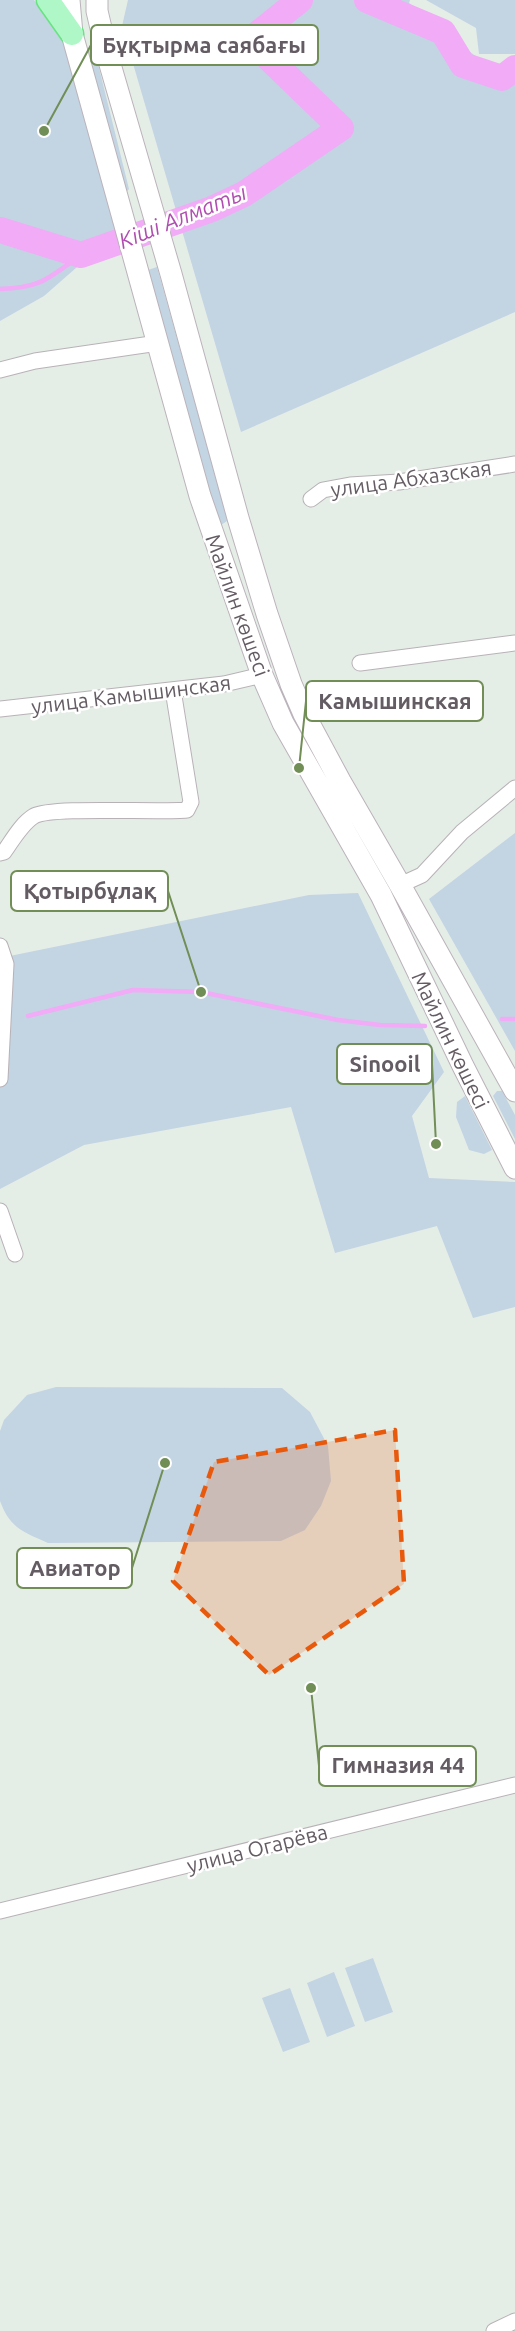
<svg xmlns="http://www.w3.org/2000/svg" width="515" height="2331" font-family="Ubuntu,sans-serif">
	<rect width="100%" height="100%" fill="#e5ede7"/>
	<path fill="#c3d4e3" d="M0 0H34L60 29 117 232 44 296 0 321Z
		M128 0H410L409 3 484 63 515 65V312L241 432 122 26Z
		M426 0H515V54H479L476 28Z
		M81 45 95 52 129 189 124 195Z
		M157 267 226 514 227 521 218 527 145 271Z
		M515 833V1051L429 899Z
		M358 893 444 1072 412 1116 429 1178 515 1182V1307L473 1318 437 1226 335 1253 291 1107 84 1145 0 1189V958L309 895Z
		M497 1091H502L515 1115V1139L493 1096Z
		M465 1096 492 1150 484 1154 469 1150 456 1117 457 1102Z
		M56 1387 282 1388 310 1412 328 1446 331 1481 321 1506 305 1530 281 1541 48 1543C23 1532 10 1528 0 1501V1431L4 1420 27 1395Z
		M373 1958 393 2012 365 2022 345 1968Z
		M334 1972 355 2026 327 2037 307 1983Z
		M290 1988 310 2042 283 2052 262 1998Z"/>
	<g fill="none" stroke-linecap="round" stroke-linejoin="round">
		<path stroke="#f1abf7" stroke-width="4.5" d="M0 289C41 288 49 278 81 255
			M28 1016 133 990 201 992 338 1020 380 1025 425 1026
			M502 1019H515"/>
		<path stroke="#f1abf7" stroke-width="26" d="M367 0 443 32 463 65 502 78 515 68
			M0 230 81 255 212 209 244 194 341 128 250 40 300 0"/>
		<defs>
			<path id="street" d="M0 370 35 361 158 343
				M311 499 323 490 350 485 399 482 515 464
				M360 663 515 643
				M0 709 224 684 262 675
				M0 853 4 852C12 841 21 824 34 816 52 806 158 813 187 810L191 802 173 690
				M400 885 422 875 462 832 515 788
				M0 946 6 964 0 1079
				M0 1211 15 1254
				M0 1911 515 1785
				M494 2331 515 2321"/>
			<path id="secondary" d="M69 0 72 34 200 496 262 675 283 723 381 895 463 1066 515 1168
				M97 0V11L107 54 171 274 238 518 267 614 291 684 304 714 340 781 400 885 515 1091"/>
			<path id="primary" d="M48 0 72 34"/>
		</defs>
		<use href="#street" stroke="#b8b2b7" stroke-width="17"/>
		<use href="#secondary" stroke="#bbb3ba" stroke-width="23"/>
		<use href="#primary" stroke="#67e480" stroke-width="25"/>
		<use href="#street" stroke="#fff" stroke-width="15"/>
		<use href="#secondary" stroke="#fff" stroke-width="21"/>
		<use href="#primary" stroke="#b0f7c7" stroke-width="22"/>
	</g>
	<path fill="#e8590c" fill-opacity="0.2" stroke="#e8590c" stroke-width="4.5" stroke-dasharray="12 8" stroke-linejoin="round" d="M395 1430 404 1584 269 1675 173 1581 214 1462Z"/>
	<g text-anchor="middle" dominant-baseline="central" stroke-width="5" stroke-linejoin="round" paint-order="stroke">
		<g font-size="21" fill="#645c63" stroke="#fff">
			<text transform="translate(411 478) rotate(-8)">улица Абхазская</text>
			<text transform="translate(238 605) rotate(70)">Майлин көшесі</text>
			<text transform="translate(131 694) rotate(-7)">улица Камышинская</text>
			<text transform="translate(451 1040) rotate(64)">Майлин көшесі</text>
			<text transform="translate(257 1848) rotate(-14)">улица Огарёва</text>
		</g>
		<g font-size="22" font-style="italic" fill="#b04db0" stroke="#fff">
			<text transform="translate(182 216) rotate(-22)">Кіші Алматы</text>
		</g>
	</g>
	<path fill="none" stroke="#708e55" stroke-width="2" d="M44 131L91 45M299 768L306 701M201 992L168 891M436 1144L432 1064M165 1463L132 1568M311 1688L319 1766"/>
	<g fill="#708e55" stroke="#fff" stroke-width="2">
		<circle cx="44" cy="131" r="6"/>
		<circle cx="299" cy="768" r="6"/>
		<circle cx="201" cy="992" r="6"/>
		<circle cx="436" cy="1144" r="6"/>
		<circle cx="165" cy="1463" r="6"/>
		<circle cx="311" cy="1688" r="6"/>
	</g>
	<g fill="#fff" stroke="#708e55" stroke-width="2">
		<rect x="91" y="25" width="227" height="40" rx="6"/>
		<rect x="306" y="681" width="177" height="40" rx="6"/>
		<rect x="11" y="871" width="157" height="40" rx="6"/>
		<rect x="337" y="1044" width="95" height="40" rx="6"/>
		<rect x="17" y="1548" width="115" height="40" rx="6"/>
		<rect x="319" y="1746" width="157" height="40" rx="6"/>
	</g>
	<g font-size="22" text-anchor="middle" font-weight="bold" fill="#645c63">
		<text x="204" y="53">Бұқтырма саябағы</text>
		<text x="395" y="709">Камышинская</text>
		<text x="90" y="899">Қотырбұлақ</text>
		<text x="385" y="1072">Sinooil</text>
		<text x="75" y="1576">Авиатор</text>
		<text x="398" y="1773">Гимназия 44</text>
	</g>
</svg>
